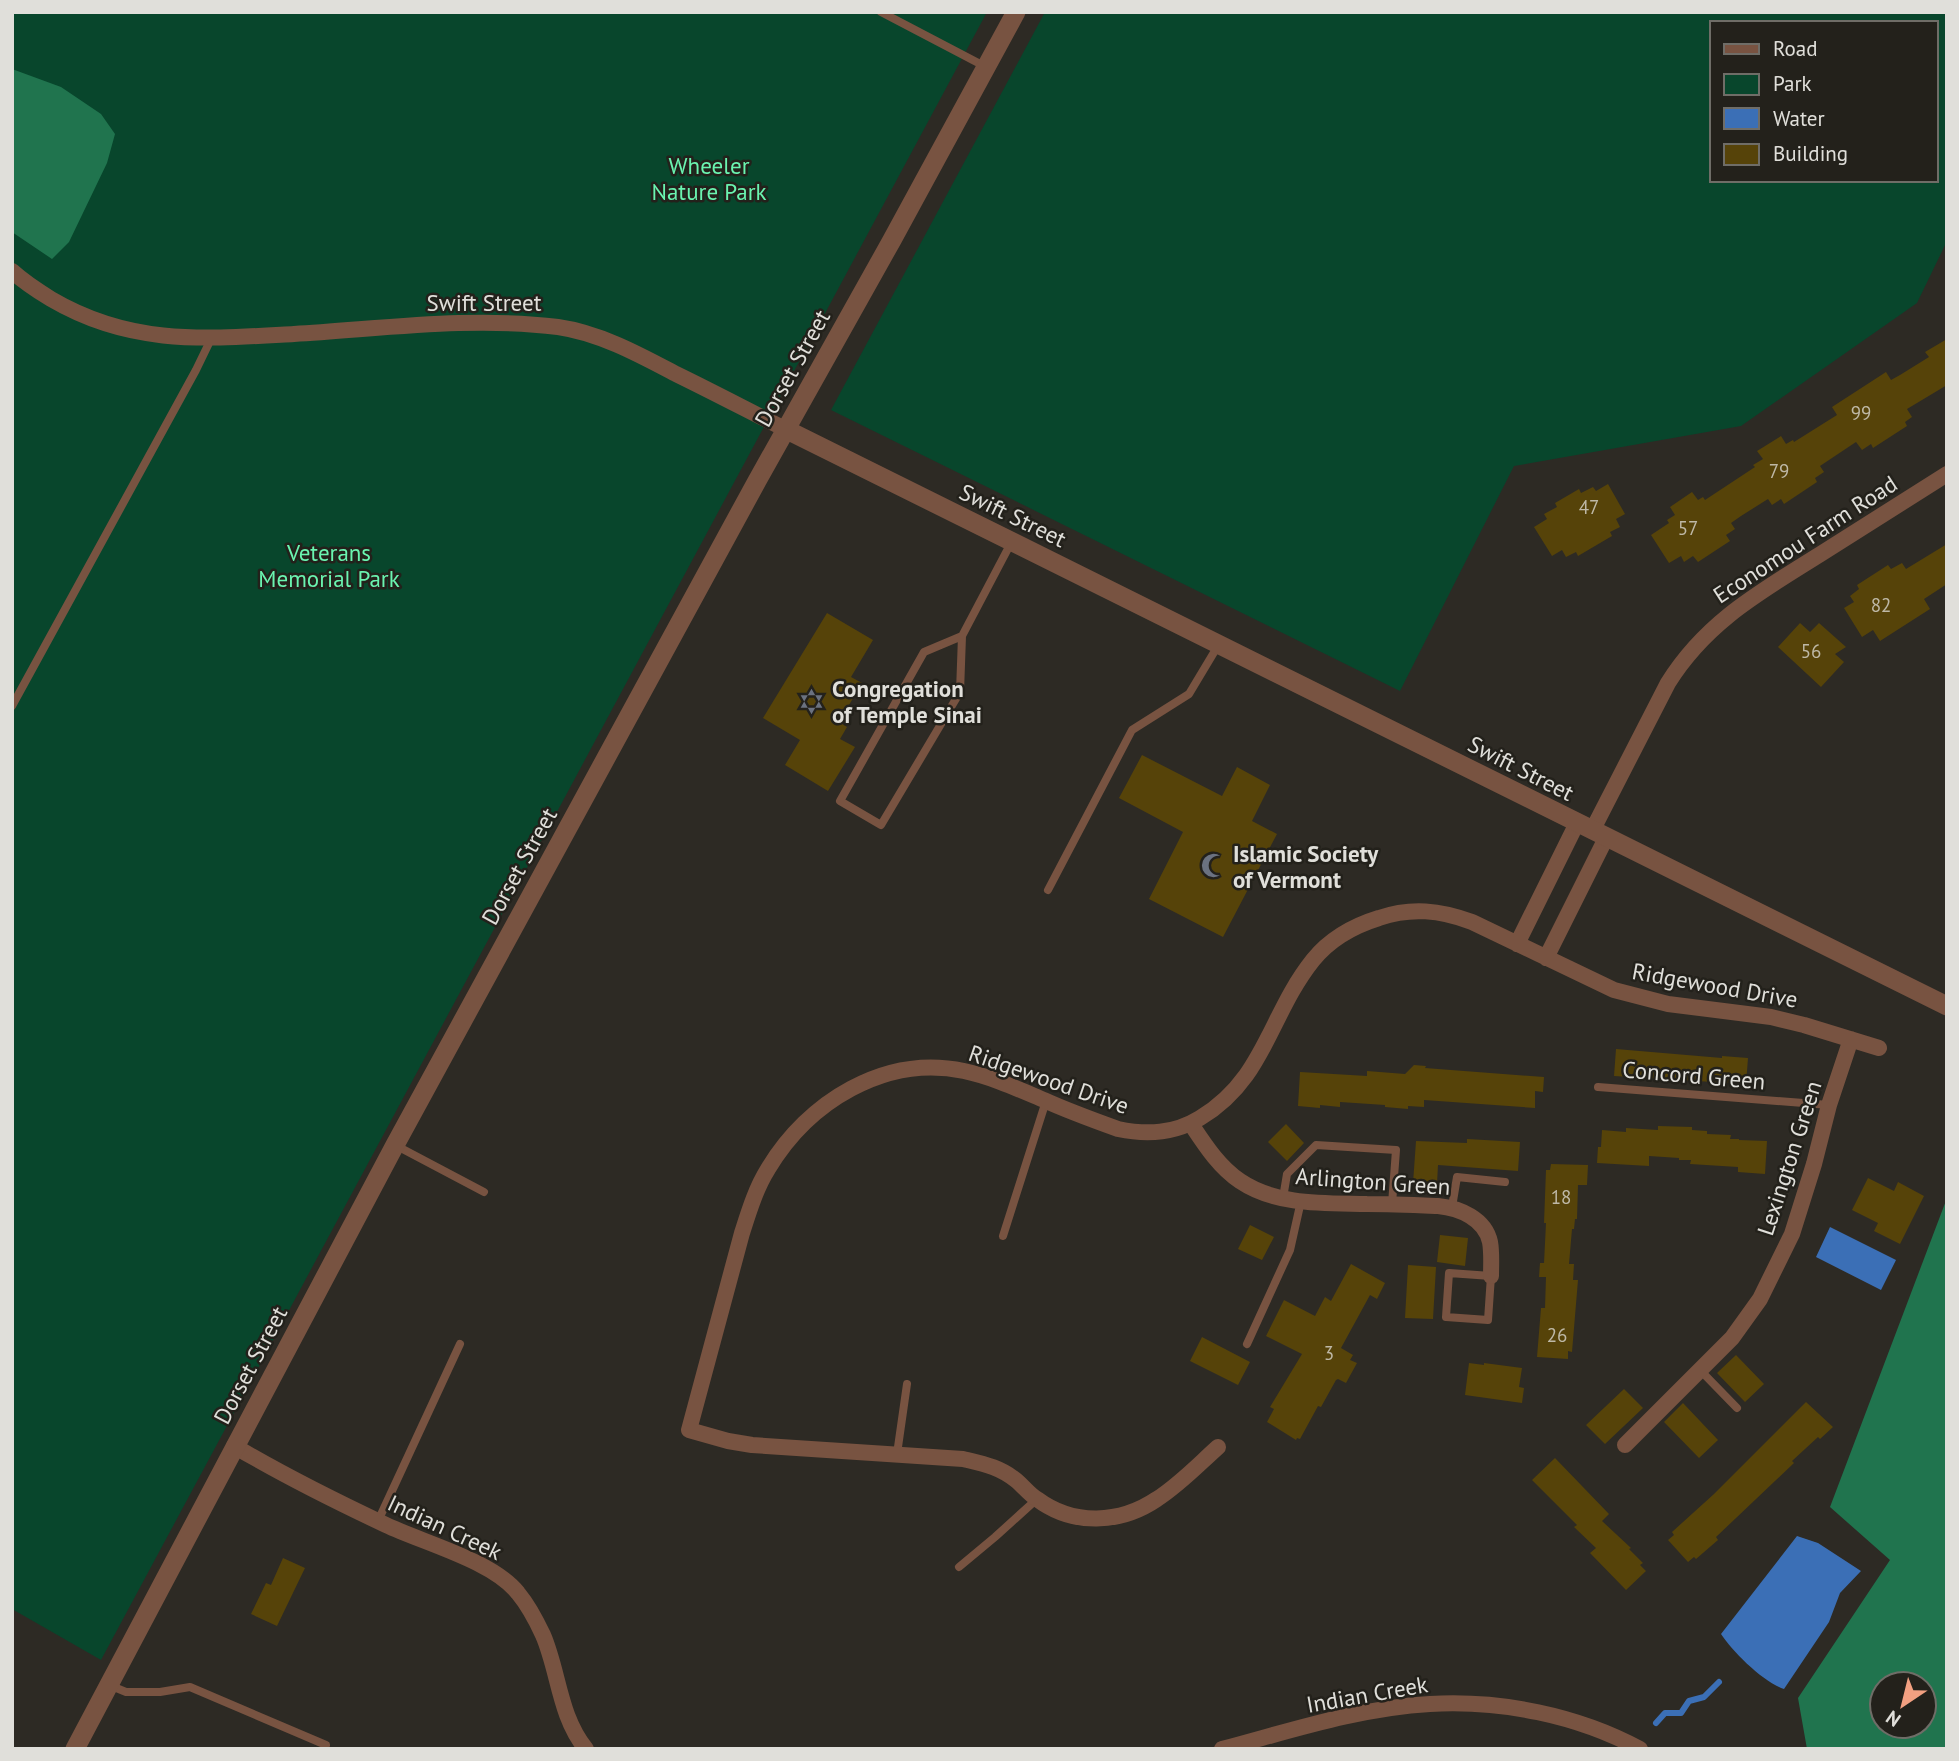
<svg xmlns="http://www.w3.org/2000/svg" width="1959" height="1761" font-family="'PT Sans',sans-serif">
	<rect width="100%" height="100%" fill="#2d2a24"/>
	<path fill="#08462c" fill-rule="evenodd" d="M12 12H987L101 1660 12 1609Z
		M1045 12H1947V241L1917 303 1741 426 1514 466 1400 691 831 410ZM1712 23H1936V180H1712Z"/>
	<path fill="#20744e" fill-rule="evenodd" d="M12 69 61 87 101 114 115 134 107 163 69 242 52 259 12 232Z
		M1947 1198V1749H1807L1798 1698 1890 1560 1830 1507ZM1882 1684H1924V1726H1882Z"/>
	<path fill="#3b6fb6" d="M1830 1227 1896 1260 1881 1290 1816 1257Z
		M1797 1536 1818 1543 1861 1571 1840 1593 1829 1622 1784 1689C1763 1682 1733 1652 1721 1634Z"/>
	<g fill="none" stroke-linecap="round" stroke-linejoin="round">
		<path stroke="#3b6fb6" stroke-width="6" d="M1656 1723 1665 1713H1681L1689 1701 1704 1697 1719 1682"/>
	</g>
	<path fill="#564309" d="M1947 339V385L1907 409 1912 417 1905 422 1907 426 1873 448 1871 444 1862 450 1856 442 1820 466 1824 472 1815 478 1817 482 1784 504 1781 499 1772 505 1768 499 1741 516 1731 523 1735 529 1726 535 1730 541 1698 562 1693 556 1684 562 1681 556 1669 563 1651 535 1669 523 1667 520 1675 515 1670 507 1692 492 1698 500 1703 497 1705 500 1755 467 1753 465 1763 459 1757 451 1781 436 1786 444 1793 440 1794 442 1837 415 1832 407 1886 372 1891 380 1900 375 1929 357 1925 352Z
		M1608 484 1625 514 1616 519 1620 527 1610 532 1612 536 1578 556 1576 552 1566 557 1562 550 1552 556 1534 527 1547 519 1544 514 1557 507 1555 503 1579 489 1581 493 1593 487 1596 491Z
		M1947 544V584L1924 599 1930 609 1880 641 1873 630 1862 637 1844 608 1854 602 1850 596 1859 589 1857 585 1888 565 1891 569 1902 563 1906 569Z
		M827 613 873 640 851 677 862 683 839 722 847 727 840 739 855 747 828 791 785 765 800 740 763 718Z
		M1800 623 1810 632 1819 623 1846 647 1835 654 1844 662 1821 687 1778 647Z
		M1142 755 1222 796 1237 767 1270 785 1252 821 1277 834 1223 937 1149 899 1183 832 1119 798Z
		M1616 1049 1722 1058V1056L1748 1058 1746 1084 1614 1076Z
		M1414 1065 1426 1066 1425 1068 1544 1077 1543 1092 1535 1091V1108L1424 1100V1107L1408 1106V1109L1385 1107V1105L1340 1102V1107L1320 1105V1108L1298 1106 1300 1072 1367 1076V1071L1405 1074Z
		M1286 1124 1304 1143 1287 1161 1268 1142Z
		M1658 1126 1692 1127V1130L1707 1131V1134L1731 1135 1730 1139H1739V1140L1767 1141 1765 1174 1738 1172V1167L1690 1164 1691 1160H1679V1158L1649 1156V1166L1597 1163 1598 1147H1601L1602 1130 1626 1132V1128L1658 1130Z
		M1467 1139 1520 1142 1518 1171 1438 1165 1437 1184 1413 1183 1416 1141 1467 1143Z
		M1551 1164 1588 1165 1587 1185H1578L1577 1219H1575L1574 1229H1572L1569 1264H1574L1573 1280H1578L1572 1352 1568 1351V1359L1537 1357 1541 1308H1545L1546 1277H1539L1540 1263H1544L1546 1223H1544L1546 1170H1550Z
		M1868 1178 1894 1191 1898 1182 1924 1196 1900 1244 1874 1231 1878 1223 1852 1210Z
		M1250 1225 1274 1237 1262 1260 1238 1249Z
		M1440 1235 1468 1238 1465 1266 1437 1262Z
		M1351 1264 1385 1283 1377 1299 1370 1295 1341 1348 1353 1355 1350 1360 1357 1363 1346 1383 1338 1379 1336 1380 1321 1407 1318 1406 1300 1439 1297 1438 1296 1440 1267 1422 1274 1409 1270 1407 1302 1354 1266 1336 1284 1300 1315 1316 1325 1297 1331 1301Z
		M1408 1265 1436 1267 1433 1319 1405 1318Z
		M1202 1337 1250 1362 1238 1385 1190 1361Z
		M1736 1355 1764 1384 1745 1402 1717 1373Z
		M1469 1363 1484 1365V1363L1522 1368 1519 1387 1524 1388 1522 1403 1465 1395Z
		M1624 1389 1643 1408 1605 1444 1586 1425Z
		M1806 1402 1833 1427 1820 1439 1818 1437 1792 1461 1794 1463 1716 1537 1718 1540 1696 1559 1694 1557 1688 1562 1668 1540 1674 1535 1672 1532 1714 1494Z
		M1683 1403 1718 1440 1699 1458 1664 1422Z
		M1555 1458 1609 1514 1602 1521 1631 1548 1629 1549 1643 1563 1640 1565 1646 1571 1626 1590 1590 1553 1596 1548 1574 1527 1577 1525 1532 1480Z
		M283 1558 305 1568 277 1626 251 1614 266 1583 271 1585Z"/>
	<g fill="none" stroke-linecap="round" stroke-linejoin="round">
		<path stroke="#785341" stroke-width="8" d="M881 12 986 67
			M962 636 960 692 881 825 840 801 924 652 962 636 1012 541
			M12 706 196 370 211 339
			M1048 890 1132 730 1189 694 1219 644
			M1598 1087 1829 1105
			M395 1145 484 1192
			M1283 1198 1287 1174 1316 1145 1396 1150 1392 1204
			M1452 1207 1457 1177 1505 1182
			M1003 1236 1046 1101
			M1449 1273 1491 1276 1488 1320 1446 1317Z
			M1247 1344 1290 1250 1301 1201
			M1700 1370 1737 1408
			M897 1454 907 1384
			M378 1521 460 1344
			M959 1567 995 1537 1037 1499
			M109 1685 126 1692H160L190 1687 326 1745 325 1749"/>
		<path stroke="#785341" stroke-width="16" d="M12 271C24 282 38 291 51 299 131 346 205 339 294 334 381 329 471 316 558 327 600 333 640 355 676 374 713 392 749 411 785 429
			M1592 831 1668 683C1706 622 1760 592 1819 555 1861 528 1904 501 1947 474
			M1517 944 1577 823
			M1546 958 1606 838
			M1191 1124C1205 1145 1219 1167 1240 1181 1277 1206 1326 1203 1367 1204 1391 1204 1414 1205 1438 1206 1460 1208 1485 1219 1490 1242 1492 1253 1491 1266 1491 1276
			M1625 1445 1732 1338 1760 1299 1792 1234 1814 1164 1829 1105 1851 1039
			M234 1446C283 1475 335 1501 386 1525 424 1543 493 1561 518 1593 528 1605 536 1620 543 1635 559 1672 559 1716 586 1749
			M1218 1447C1198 1465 1179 1485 1157 1499 1120 1524 1073 1526 1037 1499 1029 1494 1024 1487 1017 1481 1000 1467 984 1464 963 1459L752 1445 728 1441 689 1430 742 1233C749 1211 756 1188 768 1169 808 1102 885 1054 964 1071 992 1077 1018 1089 1044 1100 1068 1111 1093 1120 1118 1129 1147 1135 1174 1134 1200 1118 1265 1079 1269 1015 1313 960 1330 939 1353 926 1379 918 1411 907 1440 910 1472 922L1614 990 1668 1004 1771 1017 1804 1025 1879 1048
			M1222 1749C1290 1731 1359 1708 1430 1704 1501 1700 1577 1715 1640 1749"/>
		<path stroke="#785341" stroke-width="19" d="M785 429 1947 1006
			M75 1749 395 1145 757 481 892 240 1016 12"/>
	</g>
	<defs>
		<symbol id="synagogue-bare" viewBox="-9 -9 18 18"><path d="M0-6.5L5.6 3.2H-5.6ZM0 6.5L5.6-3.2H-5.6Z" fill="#6b7280" stroke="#23211b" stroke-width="2.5" paint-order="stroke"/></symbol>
		<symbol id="mosque-bare" viewBox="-9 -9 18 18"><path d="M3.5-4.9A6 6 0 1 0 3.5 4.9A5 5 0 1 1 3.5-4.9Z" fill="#6b7280" stroke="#23211b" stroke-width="2.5" paint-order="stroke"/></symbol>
	</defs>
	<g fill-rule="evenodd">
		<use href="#synagogue-bare" x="794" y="684" width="35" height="35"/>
		<use href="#mosque-bare" x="1196" y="848" width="35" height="35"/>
	</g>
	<g text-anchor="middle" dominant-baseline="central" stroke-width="5" stroke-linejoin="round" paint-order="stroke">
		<g font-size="19" fill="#beb8a6">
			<text x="1861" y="413">99</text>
			<text x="1779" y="471">79</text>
			<text x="1589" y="507">47</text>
			<text x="1688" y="528">57</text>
			<text x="1881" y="605">82</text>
			<text x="1811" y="651">56</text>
			<text x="1561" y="1197">18</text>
			<text x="1557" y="1335">26</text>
			<text x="1329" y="1353">3</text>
		</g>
		<g font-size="23" fill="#6af4b0" stroke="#23211b">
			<text x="709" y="165">Wheeler<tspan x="709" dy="26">Nature Park</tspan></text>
			<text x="329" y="552">Veterans<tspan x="329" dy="26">Memorial Park</tspan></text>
		</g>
		<g font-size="23" fill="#e0dfda" stroke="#23211b">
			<text x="484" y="302">Swift Street</text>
			<text transform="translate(792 368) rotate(-61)">Dorset Street</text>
			<text transform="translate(1013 515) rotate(26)">Swift Street</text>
			<text transform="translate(1805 539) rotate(-33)">Economou Farm Road</text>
			<text transform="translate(1521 768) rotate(27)">Swift Street</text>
			<text transform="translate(519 866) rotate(-61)">Dorset Street</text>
			<text transform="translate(1715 985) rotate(10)">Ridgewood Drive</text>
			<text transform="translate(1694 1075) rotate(5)">Concord Green</text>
			<text transform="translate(1049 1079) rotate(19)">Ridgewood Drive</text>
			<text transform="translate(1789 1158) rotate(-72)">Lexington Green</text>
			<text transform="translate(1373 1181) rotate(4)">Arlington Green</text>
			<text transform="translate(250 1365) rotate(-62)">Dorset Street</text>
			<text transform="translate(445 1527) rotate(25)">Indian Creek</text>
			<text transform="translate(1367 1694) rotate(-10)">Indian Creek</text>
		</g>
		<g font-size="23" font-weight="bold" fill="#e0dfda" stroke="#23211b" text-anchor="start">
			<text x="832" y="688">Congregation<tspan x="832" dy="26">of Temple Sinai</tspan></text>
			<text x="1233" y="853">Islamic Society<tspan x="1233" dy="26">of Vermont</tspan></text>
		</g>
	</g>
	<rect width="1959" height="1761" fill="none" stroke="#e0dfda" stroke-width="28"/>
	<rect x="1710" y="21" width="228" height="161" fill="#23211b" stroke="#6f6d67" stroke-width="2"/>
	<rect x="1724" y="44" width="35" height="10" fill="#785341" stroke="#6f6d67" stroke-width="2"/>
	<text x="1773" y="56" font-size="21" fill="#e0dfda">Road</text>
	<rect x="1724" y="74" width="35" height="21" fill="#08462c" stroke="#6f6d67" stroke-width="2"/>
	<text x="1773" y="91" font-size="21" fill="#e0dfda">Park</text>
	<rect x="1724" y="108" width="35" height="21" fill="#3b6fb6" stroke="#6f6d67" stroke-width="2"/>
	<text x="1773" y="126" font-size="21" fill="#e0dfda">Water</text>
	<rect x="1724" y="144" width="35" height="21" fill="#564309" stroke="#6f6d67" stroke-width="2"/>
	<text x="1773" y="161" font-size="21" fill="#e0dfda">Building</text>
	<g transform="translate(1903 1705) rotate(215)"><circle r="33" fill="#23211b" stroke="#6f6d67" stroke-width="2"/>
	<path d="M0-5L12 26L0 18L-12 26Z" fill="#f2a081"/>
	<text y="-10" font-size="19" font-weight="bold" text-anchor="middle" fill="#e0dfda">N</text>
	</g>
</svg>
